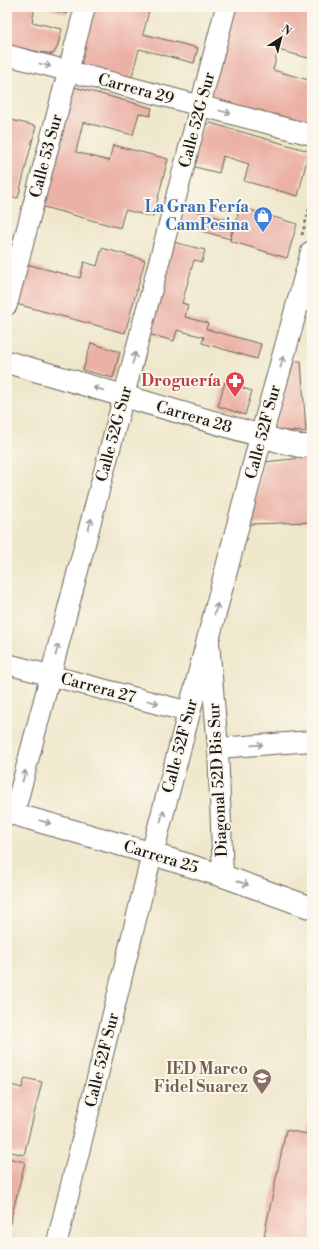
<svg xmlns="http://www.w3.org/2000/svg" width="319" height="1249" font-family="'Libre Bodoni',serif">
	<rect width="100%" height="100%" fill="#fbf7ec"/>
	<filter id="ink" filterUnits="userSpaceOnUse"><feTurbulence type="fractalNoise" baseFrequency=".025" numOctaves="2"/><feDisplacementMap in="SourceGraphic" scale="8" xChannelSelector="R" yChannelSelector="G"/><feConvolveMatrix kernelMatrix="1 2 1 2 8 2 1 2 1" color-interpolation-filters="sRGB"/></filter>
	<filter id="wash" filterUnits="userSpaceOnUse"><feTurbulence type="fractalNoise" baseFrequency=".012" numOctaves="4" result="noise"/><feDisplacementMap in="SourceGraphic" scale="16" xChannelSelector="R" yChannelSelector="G"/><feGaussianBlur stdDeviation="0.9" result="paint"/><feColorMatrix in="noise" values="0 0 0 0 0 0 0 0 0 0 0 0 0 0 0 0 0 1.4 0 .05"/><feComposite in="paint" operator="in"/></filter>
	<g filter="url(#wash)">
		<rect width="100%" height="100%" fill="#efe7cb"/>
		<g id="blocks">
			<path fill="#ebb1a5" d="M7 7H35L32 22 62 29 57 48 53 54 39 52 7 45Z
				M41 7H69L67 14Z
				M93 7H150L143 34 198 48 194 63 139 49 131 80 78 65Z
				M233 7H312V59L278 50 273 70 312 81V126L209 99Z
				M71 86 152 108 150 116 139 113 133 135 83 122 76 152 109 161 113 145 168 159 153 217 125 210 120 228 40 206Z
				M7 119 36 126 18 198 7 196Z
				M210 123 309 151 298 196 244 181 249 164 223 156 219 173 191 166 203 126Z
				M182 207 234 222 230 239 177 224Z
				M240 207 297 224 287 258 230 241Z
				M173 242 205 250 202 262 194 260 182 303 188 305 185 317 208 323 206 329 261 344 257 359 202 343 204 337 177 330 174 341 148 334Z
				M102 248 145 260 125 333 16 304 26 264 80 278 84 262 97 266Z
				M91 343 120 352 113 378 83 370Z
				M294 361H301L306 432 273 430Z
				M225 382 252 391 245 415 218 406Z
				M312 457V522L250 524 264 462Z
				M25 1078 42 1082 24 1155 7 1151V1084L22 1088Z
				M311 1114 312 1242H284L285 1240 264 1236 286 1130 307 1134Z
				M8 1158 25 1162 8 1231 7 1161Z"/>
		</g>
	</g>
	<g filter="url(#ink)">
		<use href="#blocks" fill-opacity="0" stroke="#666359" stroke-width="1"/>
		<g fill="none" stroke-linecap="round" stroke-linejoin="round">
			<defs>
				<path id="street" d="M7 55 312 135
					M7 305 85 7
					M209 642 218 748 223 876
					M7 664 189 712
					M218 748 312 741
					M14 814 226 7
					M57 1242 152 854"/>
				<path id="secondary" d="M7 362 282 442 300 446H312
					M7 812 143 851 223 876 312 908
					M152 854 261 437 312 252"/>
			</defs>
			<use href="#street" stroke="#666359" stroke-width="22"/>
			<use href="#secondary" stroke="#666359" stroke-width="24"/>
			<path stroke="#666359" stroke-width="2.5" stroke-dasharray="3 3" stroke-linecap="butt" d="M302 235 312 199"/>
			<use href="#street" stroke="#fff" stroke-width="20"/>
			<use href="#secondary" stroke="#fff" stroke-width="22"/>
		</g>
		<defs><path id="oneway-shaft" d="M-6 0H5M1.5-3L5.5 0L1.5 3" fill="none" stroke-width="1.6" stroke-linecap="round" stroke-linejoin="round"/></defs>
		<g stroke="#999">
			<use href="#oneway-shaft" transform="translate(45 65) rotate(15)"/>
			<use href="#oneway-shaft" transform="translate(225 112) rotate(14)"/>
			<use href="#oneway-shaft" transform="translate(134 358) rotate(-75)"/>
			<use href="#oneway-shaft" transform="translate(282 362) rotate(-75)"/>
			<use href="#oneway-shaft" transform="translate(99 389) rotate(-164)"/>
			<use href="#oneway-shaft" transform="translate(90 524) rotate(-75)"/>
			<use href="#oneway-shaft" transform="translate(216 609) rotate(-75)"/>
			<use href="#oneway-shaft" transform="translate(57 650) rotate(-75)"/>
			<use href="#oneway-shaft" transform="translate(153 702) rotate(15)"/>
			<use href="#oneway-shaft" transform="translate(257 745) rotate(-4)"/>
			<use href="#oneway-shaft" transform="translate(24 776) rotate(-75)"/>
			<use href="#oneway-shaft" transform="translate(162 816) rotate(-75)"/>
			<use href="#oneway-shaft" transform="translate(45 822) rotate(16)"/>
			<use href="#oneway-shaft" transform="translate(243 883) rotate(20)"/>
		</g>
	</g>
	<defs>
		<symbol id="shop-pin" viewBox="-11 -11 22 30"><path d="M0 17L-7.5 6A9.5 9.5 0 1 1 7.5 6Z" fill="#3f7fe0" stroke="#fbf7ec"/><path d="M-5-2.5h2.3a2.7 3.5 0 0 1 5.4 0H5L5.5 6h-11ZM-1.5-2.5h3a1.5 2.3 0 0 0-3 0Z" fill="#fff"/></symbol>
		<symbol id="pharmacy-pin" viewBox="-11 -11 22 30"><path d="M0 17L-7.5 6A9.5 9.5 0 1 1 7.5 6Z" fill="#e0444e" stroke="#fbf7ec"/><path d="M-2-6h4v4h4v4h-4v4h-4v-4h-4v-4h4Z" fill="#fff"/></symbol>
		<symbol id="school-pin" viewBox="-11 -11 22 30"><path d="M0 17L-7.5 6A9.5 9.5 0 1 1 7.5 6Z" fill="#8d6e63" stroke="#fbf7ec"/><path d="M0-5L7-2L0 1L-7-2ZM-4 1L0 2.5L4 1V4Q0 6-4 4Z" fill="#fff"/></symbol>
	</defs>
	<g fill-rule="evenodd">
		<use href="#shop-pin" x="252" y="205" width="22" height="30"/>
		<use href="#pharmacy-pin" x="224" y="370" width="22" height="30"/>
		<use href="#school-pin" x="251" y="1067" width="22" height="30"/>
	</g>
	<g text-anchor="middle" dominant-baseline="central" stroke-width="4" stroke-linejoin="round" paint-order="stroke">
		<g font-size="16" fill="#1c1c1c" stroke="#fbf7ec">
			<text transform="translate(136 89) rotate(15)">Carrera 29</text>
			<text transform="translate(197 120) rotate(-75)">Calle 52G Sur</text>
			<text transform="translate(46 156) rotate(-75)">Calle 53 Sur</text>
			<text transform="translate(194 417) rotate(16)">Carrera 28</text>
			<text transform="translate(263 432) rotate(-75)">Calle 52F Sur</text>
			<text transform="translate(114 434) rotate(-75)">Calle 52G Sur</text>
			<text transform="translate(98 688) rotate(15)">Carrera 27</text>
			<text transform="translate(180 746) rotate(-75)">Calle 52F Sur</text>
			<text transform="translate(218 780) rotate(-93)">Diagonal 52D Bis Sur</text>
			<text transform="translate(161 857) rotate(17)">Carrera 25</text>
			<text transform="translate(102 1060) rotate(-76)">Calle 52F Sur</text>
		</g>
		<g font-size="16" font-weight="bold" fill="#366cbe" stroke="#fbf7ec" text-anchor="end">
			<text x="249" y="207">La Gran Fería<tspan x="249" dy="18">CamPesina</tspan></text>
		</g>
		<g font-size="16" font-weight="bold" fill="#be3a42" stroke="#fbf7ec" text-anchor="end">
			<text x="221" y="381">Droguería</text>
		</g>
		<g font-size="16" font-weight="bold" fill="#785e54" stroke="#fbf7ec" text-anchor="end">
			<text x="248" y="1069">IED Marco<tspan x="248" dy="18">Fidel Suarez</tspan></text>
		</g>
	</g>
	<rect width="319" height="1249" fill="none" stroke="#fbf7ec" stroke-width="24"/>
	<g transform="translate(281 38) rotate(36)" stroke="#fbf7ec" stroke-width="3" paint-order="stroke">
	<path d="M0-3L7 15L0 10L-7 15Z" fill="#1c1c1c"/>
	<text y="-6" font-size="11" font-weight="bold" text-anchor="middle" fill="#1c1c1c">N</text>
	</g>
</svg>
